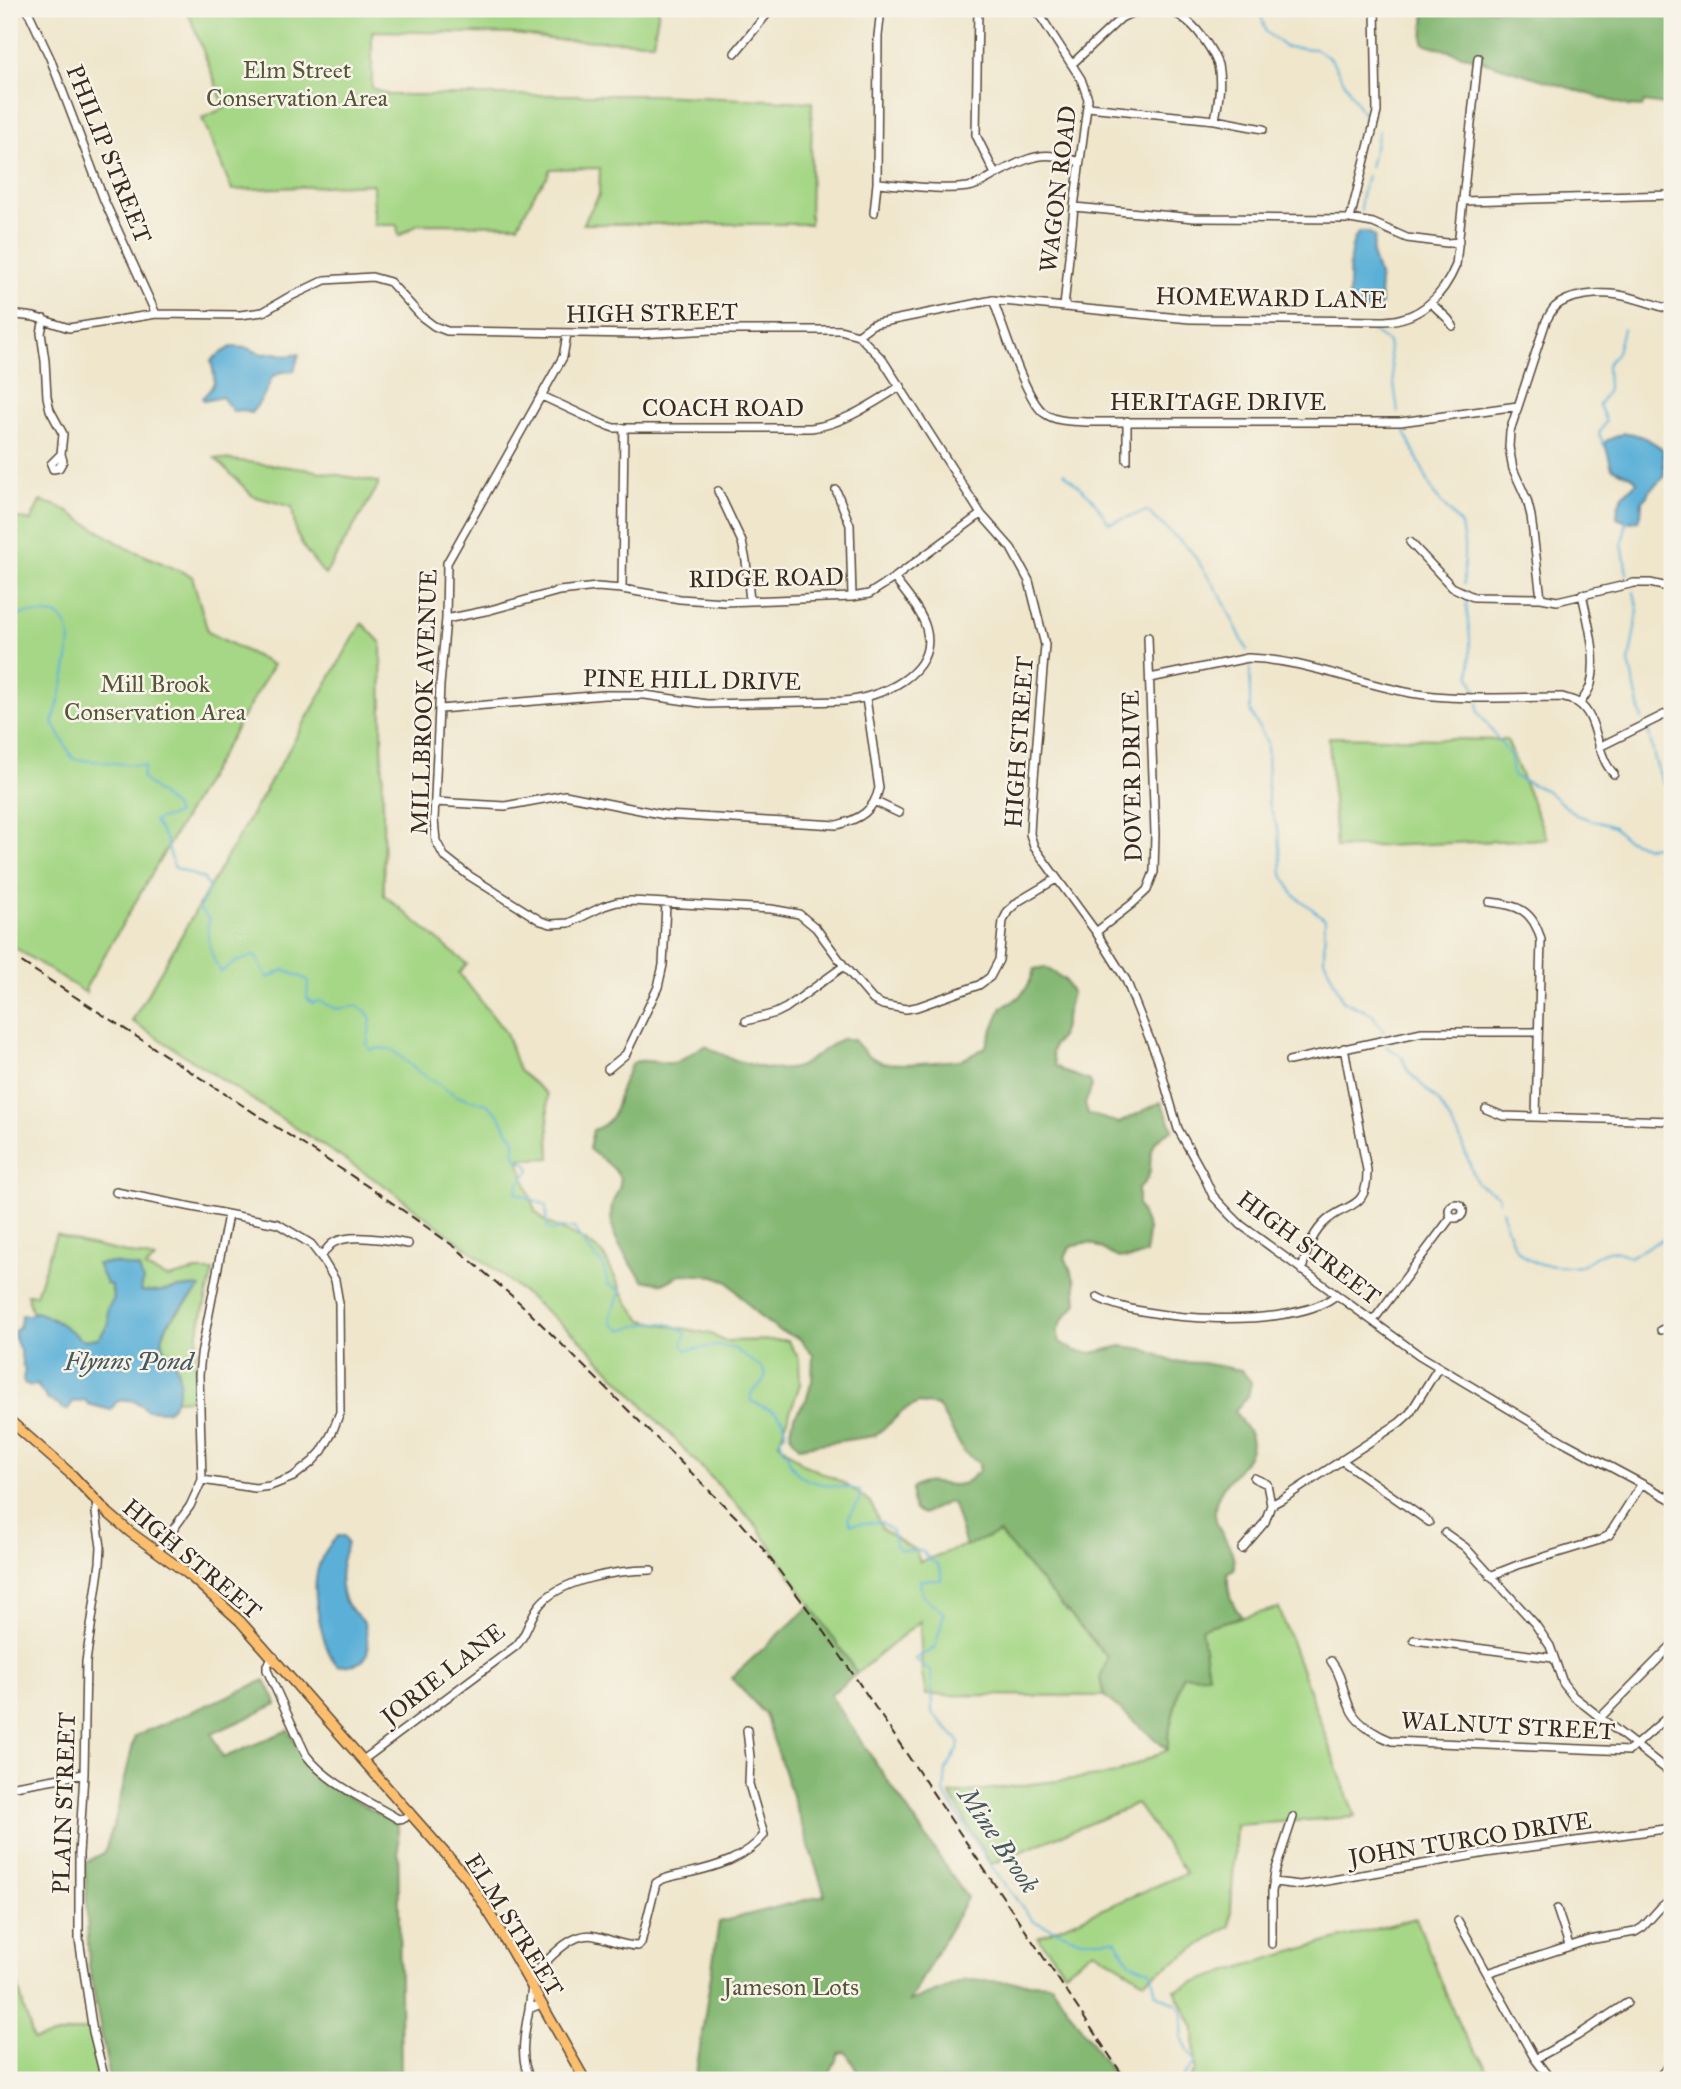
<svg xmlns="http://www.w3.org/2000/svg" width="1681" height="2089" font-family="'IM FELL Great Primer',serif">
	<rect width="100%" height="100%" fill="#f7f3e8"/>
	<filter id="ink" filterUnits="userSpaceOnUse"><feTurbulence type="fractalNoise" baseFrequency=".0143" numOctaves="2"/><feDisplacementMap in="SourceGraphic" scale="14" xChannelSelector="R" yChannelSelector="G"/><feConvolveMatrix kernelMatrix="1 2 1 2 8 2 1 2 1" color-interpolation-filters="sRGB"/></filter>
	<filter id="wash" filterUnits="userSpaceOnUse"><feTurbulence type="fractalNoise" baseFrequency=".00686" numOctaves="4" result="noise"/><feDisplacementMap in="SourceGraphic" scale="28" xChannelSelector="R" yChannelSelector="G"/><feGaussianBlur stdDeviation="1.57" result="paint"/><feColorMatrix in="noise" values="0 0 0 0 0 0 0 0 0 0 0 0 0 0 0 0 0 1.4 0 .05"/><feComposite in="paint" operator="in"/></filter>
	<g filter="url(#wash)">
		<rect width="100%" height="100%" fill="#efe6cc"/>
		<path fill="#a6d786" stroke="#708052" stroke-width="2" d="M187 9H659L653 42 557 40 515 34 372 31V88L388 95H654L812 102 810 224H583L599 195 600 168 550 169 547 177 536 191 518 225 418 224 399 236 397 225H374L373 184 232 190 202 118 225 108Z
			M215 458 305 469 378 482V486L325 575 306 551 296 533 292 507 253 496Z
			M40 501 60 507 127 548 192 576 208 632 273 665 86 987V993L9 944V516L31 521Z
			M362 623 381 643 384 895 467 964 459 973 506 1033 519 1071 547 1094 550 1158 518 1159 535 1211 546 1222 584 1240 603 1254 628 1303 642 1320 711 1334 723 1341 788 1340 799 1359 800 1384 779 1443 803 1464 844 1483 871 1503 882 1529 916 1551 920 1562 999 1533 1108 1658 1100 1678 1104 1696 926 1695 922 1674 920 1621 857 1673 756 1525 581 1340 503 1276 388 1188 132 1021Z
			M1329 737 1507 740 1547 839 1336 848Z
			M56 1234 81 1243 155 1259 145 1268 168 1278 196 1271H213L198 1332 193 1399 176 1400 175 1362 164 1348 162 1338 168 1324 200 1287C179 1284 162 1295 141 1291L139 1268 104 1263 114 1299 109 1314V1323L99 1338 82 1340C70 1329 50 1316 35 1312L33 1314 27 1294 36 1295Z
			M1279 1608 1355 1817 1236 1825 1230 1926 1144 1981 1094 1950 1065 1972 1038 1937 1186 1873 1137 1804 991 1864 950 1794 1115 1774 1167 1750 1168 1736 1182 1676 1208 1674 1200 1628Z
			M1416 1918 1460 2028 1495 2080H1189L1195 2071 1194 2028 1175 1990C1254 1960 1335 1940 1416 1918Z
			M17 1982 24 2009 34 2040 91 2028 101 2080H9V1983Z"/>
		<path fill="#84b873" stroke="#607148" stroke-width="2" d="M1425 9H1672V106L1644 102 1642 107 1628 106 1423 43Z
			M1045 967 1065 980 1072 993 1061 1037 1054 1045 1052 1053 1055 1065 1065 1072 1090 1081 1092 1086 1085 1104 1088 1114 1119 1123 1161 1102 1173 1129C1167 1133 1158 1137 1155 1143 1144 1161 1159 1171 1138 1189V1205L1148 1229 1146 1253C1104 1273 1106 1230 1070 1247L1065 1257 1075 1281 1077 1304 1063 1319 1057 1331 1060 1342 1075 1351 1092 1353 1122 1346 1144 1349 1174 1362 1202 1363 1241 1370 1251 1382 1248 1397 1235 1410C1239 1422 1250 1430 1251 1438 1258 1464 1213 1479 1215 1514 1216 1534 1236 1545 1234 1569L1228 1572C1227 1591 1230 1603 1242 1617L1201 1628 1208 1675 1182 1676 1168 1736V1750L1104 1696 1100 1678 1108 1658 999 1533 966 1546 953 1504 948 1502 923 1514 915 1510 912 1501V1489C928 1475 943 1489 961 1484 968 1483 974 1475 979 1471V1463L964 1452 938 1406 919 1403 904 1410 889 1424 874 1436 799 1447 790 1435 794 1417 806 1400 812 1381 813 1355 799 1338 780 1331 760 1317 728 1282 715 1276 682 1274 663 1284 643 1280C627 1259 607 1235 612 1206 613 1197 622 1189 620 1180 617 1167 598 1157 589 1149L593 1130C624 1119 612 1097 628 1072 629 1069 630 1065 633 1063 641 1057 663 1065 672 1063 686 1061 693 1049 706 1046 727 1059 776 1077 800 1066 813 1060 831 1042 843 1039 846 1038 850 1040 854 1040L867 1055 883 1063 906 1064 962 1060 985 1048 1002 1007C1020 1000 1030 988 1034 969Z
			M811 1605 857 1673 830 1695 967 1898 909 2002 966 1980 1051 1984 1117 2080H862L846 2052 839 2053 827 2080H695L719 1922 825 1895 765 1714 731 1678Z
			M265 1680 277 1704 212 1734 223 1758 288 1730 308 1767 324 1783 398 1825 401 2080H110L89 1967 85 1862 104 1853 115 1821 135 1736Z"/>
		<path fill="#5cb0d8" stroke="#4c6d7b" stroke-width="2" d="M1359 232H1368L1375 237 1372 254 1379 275 1381 304 1377 310 1354 309 1349 302C1350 283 1346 246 1359 232Z
			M231 347 247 348 262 354 276 353 287 356 299 354 294 371 282 372 272 377C267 391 260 403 251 413L242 410 233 411 222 397 205 401 202 398C217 384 216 381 211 361 219 352 223 353 231 347Z
			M1624 433C1638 433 1653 441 1663 450L1664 477 1648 492 1647 496 1642 501 1641 515 1638 521 1627 522 1617 518C1618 498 1623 495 1637 482L1633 477 1612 468 1605 444 1606 441Z
			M114 1263 139 1268 143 1281 141 1291C162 1295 180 1285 201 1287 188 1303 169 1315 163 1335 160 1346 168 1351 173 1360 183 1376 181 1399 167 1411L146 1410C138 1400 128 1398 116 1402L111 1410 88 1404 85 1400 73 1402 67 1410 61 1408 59 1404 48 1400 37 1385 31 1386 24 1383 23 1378 25 1370C20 1363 23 1356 19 1348 17 1342 14 1340 14 1332L19 1327 22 1315H29L35 1312C50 1316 70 1329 82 1340L99 1338 109 1323 107 1309 114 1299 111 1285 106 1284 97 1264Z
			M338 1536H344L347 1543C341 1563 336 1583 346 1603 349 1610 359 1615 364 1623 366 1628 367 1634 367 1639 371 1664 359 1664 338 1666 328 1655 326 1645 322 1632 313 1595 309 1564 338 1536Z"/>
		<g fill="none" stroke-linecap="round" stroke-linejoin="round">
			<path stroke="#5cb0d8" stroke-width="2" d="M1259 9 1266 32 1285 47 1315 49 1331 59 1366 119
				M1370 167 1379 131
				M1361 211V199L1367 176
				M1372 331 1388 342 1398 412
				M1405 432 1434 494 1461 525 1464 544V584
				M1605 447 1599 434 1606 421 1599 405 1608 390 1607 365 1617 352 1623 329
				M1064 473 1092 498 1109 523 1147 511 1191 551 1221 596 1247 650
				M1627 520 1622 544 1627 574
				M1634 592 1638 611 1629 662 1642 719
				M1466 602 1470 638V676L1476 690
				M9 620 26 613 58 615C61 619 66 624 68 628 75 647 58 703 53 723L73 759 145 766 142 778 174 807 177 814 154 821 166 840 174 867 204 879 209 889 199 909 209 919C205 937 211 957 221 972L237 961 255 956 268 978 284 970 308 980 307 998 312 1003 319 1001 337 1009 357 1006 366 1011 371 1019 367 1045 370 1050 381 1048 393 1050 416 1070 457 1096 487 1104 500 1116 507 1130 514 1137V1150L517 1159 527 1164 530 1170 518 1185 516 1193 546 1205 547 1227 553 1231 562 1228H574L583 1243 603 1265 608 1284 621 1291 611 1315 612 1324 621 1330C644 1324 665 1316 686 1333L682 1345 686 1350 717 1346 732 1347 762 1368 766 1375 761 1384 751 1393V1401L775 1412 783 1420 786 1432 780 1439 783 1449 787 1452C793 1489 831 1483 860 1490L859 1501 848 1518 851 1524 881 1522 892 1531 895 1545 900 1550 923 1551 929 1560 937 1563 941 1572V1580H920L922 1595 944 1613 935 1648 915 1659 931 1671 932 1713 959 1741 958 1749 946 1770 944 1793 993 1869 1033 1921 1081 1940H1115L1130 1962 1151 1971 1156 1994 1177 2004 1183 2012 1182 2038 1195 2063 1181 2080
				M1250 667V711L1267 743 1268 801 1279 833 1282 873 1293 894 1325 919 1324 959 1343 1001 1372 1014 1384 1032
				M1478 702V712L1511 757 1513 776 1547 791 1576 815 1614 827 1624 838 1647 847 1672 845
				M1648 729C1652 745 1657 784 1672 791
				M1386 1046 1402 1057 1408 1071 1439 1102 1459 1136 1477 1183 1498 1195 1499 1202
				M1502 1210C1511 1244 1517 1265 1557 1266 1564 1267 1573 1268 1579 1266 1600 1257 1606 1242 1629 1257L1663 1239 1672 1230"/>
		</g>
	</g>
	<g filter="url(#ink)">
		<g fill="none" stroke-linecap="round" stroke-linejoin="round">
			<defs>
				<path id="minor" d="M27 9 50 58 104 200 156 314
					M978 9 976 135 995 174
					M1033 9 1041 17 1081 79 1088 99 1074 207 1064 307
					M735 53 767 14 774 9
					M1072 64 1121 18C1155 0 1184 9 1205 41 1210 48 1215 57 1218 65 1222 84 1218 102 1215 120
					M1088 107 1215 120 1263 129
					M877 183C905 185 940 191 968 187 980 185 988 178 998 173 1029 157 1044 149 1079 162
					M1463 201 1672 195
					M1074 207 1194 218 1350 219 1373 223 1407 238 1447 243 1459 242
					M874 213 877 183 878 36 881 9
					M1350 219 1377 112 1375 9
					M993 300C1003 325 1025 399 1044 413 1056 422 1071 421 1086 422H1400L1518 406
					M1431 303 1448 319 1453 326
					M9 314 34 317 69 328 156 314 240 315 263 312 287 298 325 280 372 277 390 282 422 317 434 326 447 331 638 334 713 330H840L858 335 882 359 981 514 1011 548 1029 581 1045 645 1031 814 1030 834 1034 847 1096 932 1126 980 1158 1060 1178 1129 1202 1172 1213 1196 1230 1214 1241 1225 1419 1355 1564 1442 1672 1500
					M44 319 41 333 45 361 47 397 50 410 63 434 61 454 63 461 59 468 53 469 51 464 61 454
					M567 334 563 357 447 563 446 619 440 685 434 820 436 841 444 856 468 875 541 921 551 924 569 923 604 906 617 902 631 901 771 909 799 914 816 928 844 966 873 1000 883 1005 906 1009 917 1007 979 985 990 977 999 960 1003 921 1008 911 1019 901 1056 879
					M858 335 873 324 993 300 1190 319 1384 321C1420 320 1443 296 1456 265L1478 58
					M542 396 602 424 614 428H811C844 424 873 403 901 386
					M1127 421V460
					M836 490 850 525 852 597
					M718 491 742 542 746 561 750 601
					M1410 542 1452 587 1473 597 1541 598 1557 601 1634 583H1650L1672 588
					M622 589 624 428
					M1541 598 1531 516 1527 500 1513 469 1509 447 1510 431 1546 321C1549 316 1551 311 1555 307 1569 294 1601 292 1619 295 1637 298 1655 305 1672 310
					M446 619 490 610 559 591 597 587 622 589 680 599 724 602 852 597 869 594 894 578 981 514
					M1150 678 1248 658C1305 660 1356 683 1411 693 1457 701 1515 697 1562 697 1567 699 1574 700 1578 703 1599 716 1595 756 1614 774
					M1580 704C1584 697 1589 691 1591 684 1598 656 1588 622 1582 594
					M440 709 604 695H645L707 704 844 701C879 698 939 674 926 628 921 610 905 593 894 578
					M1599 747 1672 711
					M435 802 505 806 565 795 665 815 837 825C860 819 874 811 879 788L866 698
					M876 802 899 813
					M1490 902C1518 905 1533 910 1541 940L1536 1116
					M1096 932 1132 904 1147 890 1154 872 1155 834 1148 637
					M746 1021 776 1013 786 1008 844 966
					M1289 1061 1422 1032H1538
					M608 1069 626 1054 658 987 663 965 666 904
					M1486 1109 1503 1116 1672 1121
					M116 1192 278 1224 311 1244 321 1257 335 1280 339 1303 340 1412 332 1433 322 1451 312 1462 293 1477 270 1486 255 1488 202 1480
					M1449 1211a7 7 0 1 1 14 0a7 7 0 1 1-14 0Z
					M321 1257C324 1253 328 1246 333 1243 349 1233 389 1240 408 1244
					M1302 1271C1305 1255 1311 1237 1322 1225 1343 1201 1368 1214 1367 1170L1344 1048
					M1097 1297C1141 1322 1297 1330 1336 1295
					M1373 1321 1452 1216
					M1661 1330 1672 1326
					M1341 1460 1429 1522
					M1254 1478 1267 1484 1271 1505
					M98 1505 96 1513 101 1547 100 1563 86 1662 84 1774 79 1854V1939L93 2032 105 2080
					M1445 1533 1465 1547 1535 1624 1550 1646 1563 1683 1573 1696 1672 1774
					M1242 1549 1265 1522 1271 1505 1284 1498 1399 1423 1410 1413 1438 1368
					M157 1552 190 1506 202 1480 199 1375 201 1355 228 1215
					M1490 1576 1518 1565 1600 1540 1609 1535 1641 1485
					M1414 1640 1553 1658
					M274 1657 267 1665V1670L306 1755C328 1784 367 1800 398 1819L405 1818 410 1812
					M1331 1661C1343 1676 1343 1695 1352 1712 1359 1725 1378 1736 1392 1741L1629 1751 1672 1713
					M1601 1717 1672 1645
					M363 1760 516 1646C527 1635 529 1619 538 1607 558 1579 619 1570 651 1570
					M9 1787 84 1774
					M1274 1882 1300 1885 1327 1881 1486 1853 1672 1828
					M1557 1909 1569 1945
					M1458 1921 1535 2059 1551 2080
					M1272 1944V1892L1275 1872 1293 1817
					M1487 1973 1589 1940 1635 1932 1643 1927 1661 1907 1672 1898
					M528 1980C545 1964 570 1930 595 1936 610 1939 622 1946 638 1946L641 1943 656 1883C665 1876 677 1876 688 1873 716 1867 746 1858 764 1835L749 1784 750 1757 747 1730
					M529 2009 532 1987
					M1535 2059 1577 2036 1627 2003
					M531 2080C518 2059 525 2032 529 2009L541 2004
					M1656 2080 1672 2063"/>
				<path id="major" d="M9 1420 72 1475 108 1513 130 1532 188 1574 240 1621 467 1878 496 1924 585 2080"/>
			</defs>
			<use href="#minor" stroke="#564638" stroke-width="10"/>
			<use href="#major" stroke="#564638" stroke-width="12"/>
			<use href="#minor" stroke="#fff" stroke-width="7"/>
			<use href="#major" stroke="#fbbe6e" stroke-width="9"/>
			<path stroke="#3b2a1e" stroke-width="2" stroke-dasharray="10 5" stroke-linecap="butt" d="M9 954 378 1193 455 1247 520 1303 737 1518 757 1541 824 1631 1126 2080"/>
		</g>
	</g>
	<g text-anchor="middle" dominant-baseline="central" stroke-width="5" stroke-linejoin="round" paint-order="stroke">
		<g font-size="24" fill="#565538" stroke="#f7f3e8">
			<text x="297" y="70">Elm Street<tspan x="297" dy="28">Conservation Area</tspan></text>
			<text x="155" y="684">Mill Brook<tspan x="155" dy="28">Conservation Area</tspan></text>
			<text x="791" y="1987">Jameson Lots</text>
		</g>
		<g font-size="24" fill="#3b2a1e" stroke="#f7f3e8">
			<text transform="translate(109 154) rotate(68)">PHILIP STREET</text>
			<text transform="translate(1058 189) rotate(-83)">WAGON ROAD</text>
			<text transform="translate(1271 298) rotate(1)">HOMEWARD LANE</text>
			<text transform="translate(652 313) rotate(-1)">HIGH STREET</text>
			<text x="1218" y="402">HERITAGE DRIVE</text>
			<text x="723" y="408">COACH ROAD</text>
			<text transform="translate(766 578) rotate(-1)">RIDGE ROAD</text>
			<text transform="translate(692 680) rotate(1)">PINE HILL DRIVE</text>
			<text transform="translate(424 702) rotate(-88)">MILLBROOK AVENUE</text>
			<text transform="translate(1019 742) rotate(-86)">HIGH STREET</text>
			<text transform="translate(1132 776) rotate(-91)">DOVER DRIVE</text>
			<text transform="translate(1309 1248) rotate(37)">HIGH STREET</text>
			<text transform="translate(192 1559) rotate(40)">HIGH STREET</text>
			<text transform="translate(443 1674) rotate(-38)">JORIE LANE</text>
			<text transform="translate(1508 1726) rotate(3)">WALNUT STREET</text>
			<text transform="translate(64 1803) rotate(-88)">PLAIN STREET</text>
			<text transform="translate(1470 1839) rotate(-9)">JOHN TURCO DRIVE</text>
			<text transform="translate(514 1925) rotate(58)">ELM STREET</text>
		</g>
		<g font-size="26" font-style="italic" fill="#47595f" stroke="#f7f3e8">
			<text x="129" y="1361">Flynns Pond</text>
			<text transform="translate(999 1840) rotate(56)">Mine Brook</text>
		</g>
	</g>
	<rect width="1681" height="2089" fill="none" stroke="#f7f3e8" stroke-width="35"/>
</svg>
